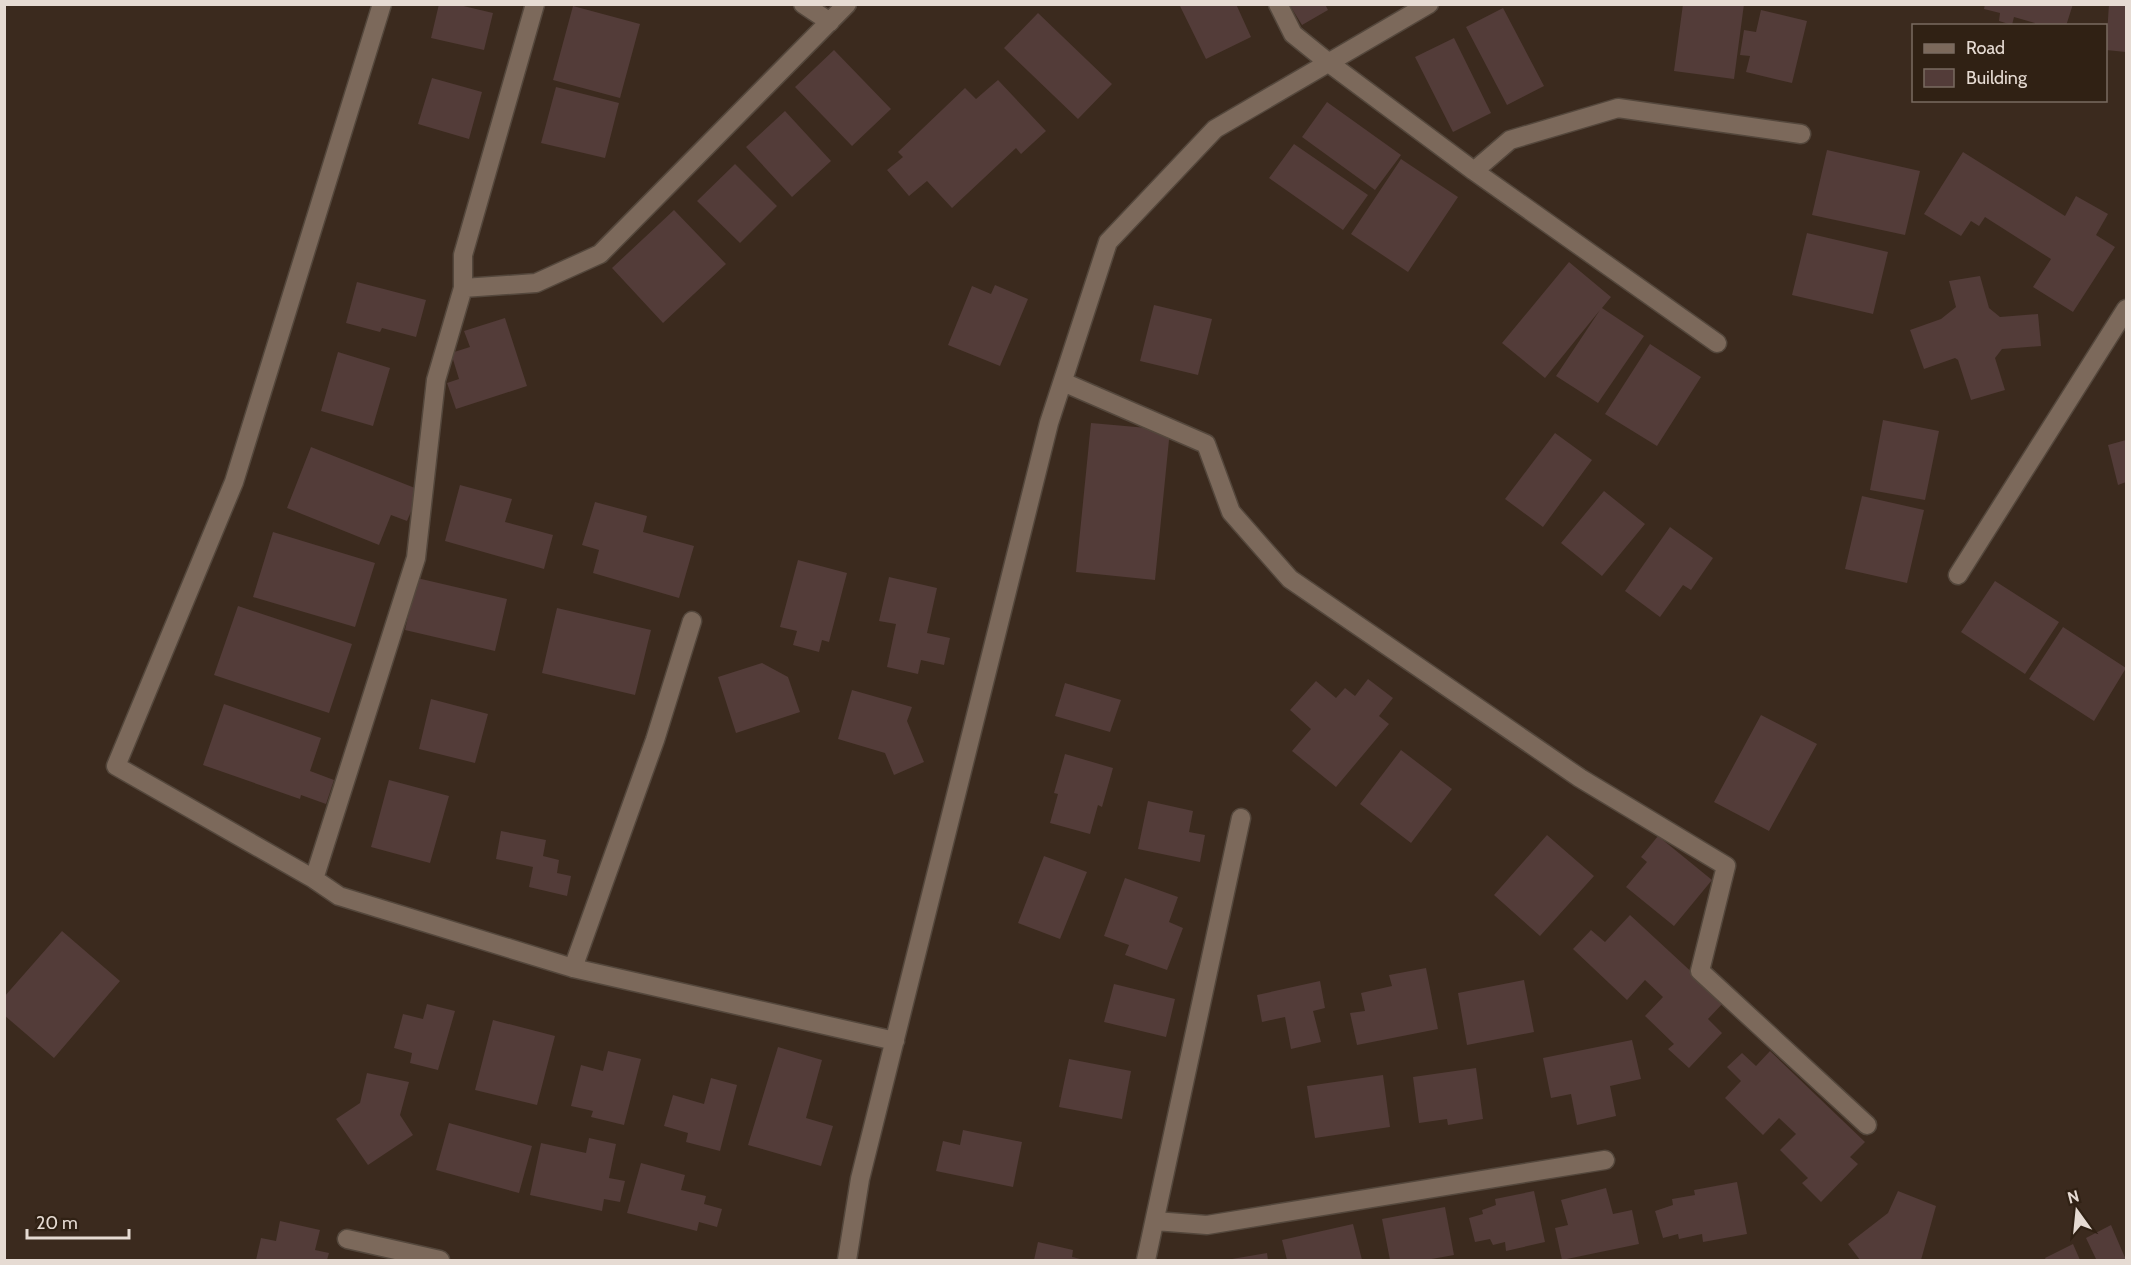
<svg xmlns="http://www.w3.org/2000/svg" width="2131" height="1265" font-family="Cabin,sans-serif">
	<rect width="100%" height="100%" fill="#3b2a1e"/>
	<path fill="#533c39" d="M439 4H455L493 13 484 50 431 38Z
		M1179 4H1236L1251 37 1206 59Z
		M1289 4H1325L1328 10 1302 25Z
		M1683 4H1744L1734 79 1674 71Z
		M1985 4H2073L2066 26H2034L2035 23 2014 17 2012 25 1999 21 2000 13 1984 9Z
		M2109 4H2126V52L2106 50Z
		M573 6 640 24 620 98 553 80Z
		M1503 8 1544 86 1507 105 1466 27Z
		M1761 10 1807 21 1792 83 1746 72 1750 56 1740 55 1744 30 1756 32Z
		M1038 13 1112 84 1078 119 1004 48Z
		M1454 38 1491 113 1453 132 1415 57Z
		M834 50 891 109 852 146 795 87Z
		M432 78 482 92 469 139 418 124Z
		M998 80 1046 131 1021 154 1016 148 952 208 927 181 909 196 887 170 903 157 898 152 965 88 976 99Z
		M556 87 619 103 605 158 541 143Z
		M1327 102 1401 155 1375 190 1302 137Z
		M785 111 831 161 792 197 746 147Z
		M1294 144 1368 195 1343 230 1269 178Z
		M1827 150 1920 171 1905 235 1812 215Z
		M1963 152 2065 216 2076 196 2108 214 2096 235 2115 247 2073 312 2033 287 2051 259 1985 217 1979 226 1971 221 1961 236 1924 214Z
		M1401 159 1458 197 1408 272 1351 234Z
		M735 164 777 206 740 243 697 201Z
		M674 210 726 264 663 323 612 268Z
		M1807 233 1888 252 1873 314 1792 295Z
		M1569 262 1611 297 1602 308 1644 336 1598 403 1556 376 1600 310 1545 378 1502 343Z
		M1980 276 1989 308 2000 317 2038 314 2041 346 2002 349 1995 358 2005 390 1971 400 1958 360 1955 358 1924 369 1910 330 1941 319 1956 307 1949 281Z
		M357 282 426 300 416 337 382 328 380 332 346 323Z
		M995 285 1028 299 1000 366 948 345 972 286 991 294Z
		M1154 305 1212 319 1198 375 1140 361Z
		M505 318 527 386 456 409 447 383 459 379 451 353 470 347 464 331Z
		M1650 344 1701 377 1657 446 1605 414Z
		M338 352 390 368 373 426 321 411Z
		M1883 420 1939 431 1925 500 1870 490Z
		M1091 423 1170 430 1155 580 1076 572Z
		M1555 433 1592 460 1543 527 1505 499Z
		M2126 440V482L2118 485 2108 445Z
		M311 447 420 490 407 521 391 515 379 545 287 508Z
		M460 485 512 499 505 522 553 535 544 569 445 541Z
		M1604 491 1645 524 1602 576 1561 543Z
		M1862 496 1924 510 1907 583 1845 569Z
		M595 502 647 516 643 532 694 546 679 598 593 573 599 550 582 545Z
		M1670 527 1713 558 1691 590 1683 585 1660 617 1625 591Z
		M273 532 375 563 355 627 253 597Z
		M798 560 847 573 829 642 822 640 819 652 793 645 797 631 780 627Z
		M889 577 937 588 927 633 950 638 944 665 921 660 918 674 887 667 896 624 879 621Z
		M417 578 507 599 495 651 405 630Z
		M1995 581 2059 622 2025 674 1961 632Z
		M238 606 352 644 329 713 214 675Z
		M557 608 651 630 635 695 542 673Z
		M2063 627 2126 668 2094 721 2029 679Z
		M762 663 788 677 800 712 736 733 718 677Z
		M1368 679 1393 698 1379 716 1389 724 1336 787 1292 751 1311 729 1290 710 1316 681 1336 698 1345 688 1355 696Z
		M1065 683 1121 700 1110 732 1055 716Z
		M852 690 912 707 907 721 924 762 894 775 885 753 838 739Z
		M431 699 488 714 475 763 419 749Z
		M224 704 321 738 310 771 334 780 326 804 301 795 300 799 203 765Z
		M1761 715 1817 744 1769 831 1714 802Z
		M1401 750 1452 789 1411 843 1360 804Z
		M1065 754 1113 768 1102 807 1098 805 1090 834 1050 823 1058 794 1054 793Z
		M389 780 449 796 430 863 371 847Z
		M1148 801 1193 811 1189 832 1205 835 1200 862 1138 849Z
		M501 831 546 840 543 856 559 860 557 873 571 876 567 896 529 887 533 867 496 859Z
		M1547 835 1594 876 1540 936 1494 895Z
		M1658 836 1712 880 1674 926 1626 887 1647 862 1641 857Z
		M1044 856 1087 872 1060 939 1018 923Z
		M1125 878 1178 897 1169 922 1183 928 1167 970 1125 955 1129 945 1104 936Z
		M1630 915 1724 1002 1708 1019 1722 1033 1689 1068 1668 1049 1674 1044 1645 1016 1663 997 1645 980 1627 1000 1573 949 1591 930 1605 942Z
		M62 931 120 981 54 1058 4 1015V997Z
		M1426 968 1438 1029 1357 1045 1350 1013 1365 1011 1361 993 1392 986 1389 975Z
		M1524 980 1534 1032 1467 1045 1458 993Z
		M1320 981 1325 1008 1313 1011 1321 1042 1291 1049 1285 1017 1262 1022 1257 995Z
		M1114 984 1175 999 1166 1037 1104 1022Z
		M427 1004 455 1011 438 1070 410 1063 412 1053 394 1048 403 1014 423 1019Z
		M493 1020 555 1036 537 1105 475 1090Z
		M1632 1040 1641 1079 1610 1086 1616 1116 1577 1125 1571 1094 1551 1098 1543 1058Z
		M778 1047 822 1060 806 1118 833 1126 821 1166 748 1145Z
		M608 1051 641 1059 624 1125 591 1117 593 1111 571 1106 581 1065 603 1071Z
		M1770 1051 1865 1142 1850 1157 1858 1164 1821 1202 1802 1183 1808 1178 1780 1150 1796 1134 1779 1118 1763 1135 1725 1098 1741 1081 1727 1067 1742 1053 1756 1066Z
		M1069 1059 1131 1071 1122 1119 1059 1107Z
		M1476 1068 1483 1119 1448 1125 1447 1119 1419 1123 1413 1077Z
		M367 1073 409 1082 400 1115 413 1135 368 1165 336 1119 360 1103Z
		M1383 1075 1390 1127 1315 1138 1307 1086Z
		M711 1078 737 1085 720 1151 686 1142 688 1133 664 1126 673 1095 704 1104Z
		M449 1123 532 1146 519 1193 436 1170Z
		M963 1130 1022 1142 1013 1187 936 1171 943 1141 960 1145Z
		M589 1138 616 1144 609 1178 625 1181 620 1202 604 1199 602 1211 530 1195 541 1143 586 1153Z
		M641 1163 685 1175 681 1190 706 1196 704 1204 722 1209 717 1227 699 1222 697 1231 627 1213Z
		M1737 1182 1747 1234 1703 1242 1702 1234 1679 1239 1678 1234 1663 1238 1655 1211 1673 1205 1672 1199 1695 1195 1694 1190Z
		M1606 1188 1613 1214 1632 1210 1639 1244 1562 1260 1555 1228 1568 1225 1561 1200Z
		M1534 1191 1545 1242 1506 1251 1505 1242 1493 1245 1490 1239 1475 1242 1469 1218 1483 1214 1482 1210 1496 1205 1495 1199Z
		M1898 1191 1936 1206 1921 1260H1860L1848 1244 1888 1213Z
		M1445 1207 1454 1255 1426 1260H1390L1382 1219Z
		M280 1221 320 1230 315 1250 329 1253 327 1260H256L261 1238 276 1241Z
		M1353 1224 1362 1260H1287L1282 1240Z
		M2111 1225 2126 1260H2092L2096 1259 2086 1238Z
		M1038 1242 1073 1250 1072 1257 1085 1260H1034Z
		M2073 1244 2080 1260H2046L2045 1258Z
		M1267 1253 1268 1260H1232V1259Z"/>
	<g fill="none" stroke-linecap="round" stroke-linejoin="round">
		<defs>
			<path id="minor" d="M382 4 234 482 116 766 314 879 416 558 436 380 463 288 536 283 600 254 847 4
				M803 4 830 22
				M1278 4 1293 34 1329 63 1474 171 1717 343
				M1474 171 1510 140 1618 108 1801 134
				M463 288V255L535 4
				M1063 382 1206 444 1231 512 1290 579 1580 778 1726 866 1700 971 1867 1125
				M1958 575 2126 309
				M314 879 339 896 573 968 895 1041
				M573 968 655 740 692 621
				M1155 1221 1207 1225 1605 1160
				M347 1239 440 1260
				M847 1260 860 1179 1049 423 1108 242 1215 129 1429 4
				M1146 1260 1241 818"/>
		</defs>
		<use href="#minor" stroke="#54473c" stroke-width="21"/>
		<use href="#minor" stroke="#7c695b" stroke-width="18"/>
	</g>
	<rect width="2131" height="1265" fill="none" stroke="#e6dbd3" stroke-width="12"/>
	<rect x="1912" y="24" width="195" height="78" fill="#302114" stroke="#796b60" stroke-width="1.5"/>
	<rect x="1924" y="44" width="30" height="9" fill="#7c695b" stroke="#796b60" stroke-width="1.5"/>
	<text x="1966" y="54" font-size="18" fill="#e6dbd3">Road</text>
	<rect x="1924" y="69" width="30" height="18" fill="#533c39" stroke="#796b60" stroke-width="1.5"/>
	<text x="1966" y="84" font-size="18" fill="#e6dbd3">Building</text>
	<g transform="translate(2077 1211) rotate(345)" stroke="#302114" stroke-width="4.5" paint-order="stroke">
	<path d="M0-4.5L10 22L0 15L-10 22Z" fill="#e6dbd3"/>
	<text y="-9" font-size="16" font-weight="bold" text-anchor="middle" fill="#e6dbd3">N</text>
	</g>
	<path d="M27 1229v9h102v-9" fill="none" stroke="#e6dbd3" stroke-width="3"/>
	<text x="36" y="1229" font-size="18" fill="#e6dbd3" stroke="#302114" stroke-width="4.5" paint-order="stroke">20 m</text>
</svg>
